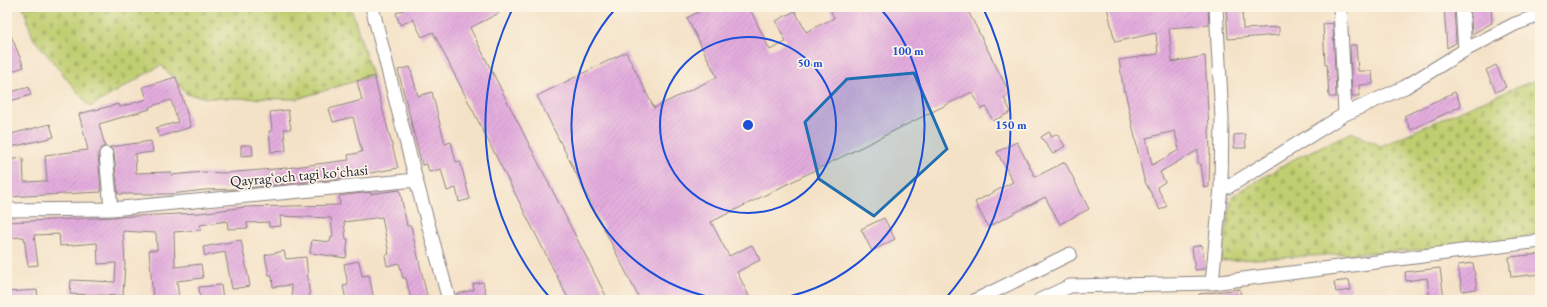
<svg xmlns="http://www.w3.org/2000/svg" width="1547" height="307" font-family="'EB Garamond',serif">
	<defs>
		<pattern id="cemetery-stones" width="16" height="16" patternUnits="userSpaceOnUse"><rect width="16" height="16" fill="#bfce70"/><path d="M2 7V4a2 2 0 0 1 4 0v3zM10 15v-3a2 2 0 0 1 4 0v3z" fill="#a4b162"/></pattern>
		<pattern id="building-hatch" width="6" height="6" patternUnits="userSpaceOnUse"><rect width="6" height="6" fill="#e3acdd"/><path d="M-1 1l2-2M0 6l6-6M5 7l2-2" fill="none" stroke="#c294bf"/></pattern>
	</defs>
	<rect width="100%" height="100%" fill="#fcf5e5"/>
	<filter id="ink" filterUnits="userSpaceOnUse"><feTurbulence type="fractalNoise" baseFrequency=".025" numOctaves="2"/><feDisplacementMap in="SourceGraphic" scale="8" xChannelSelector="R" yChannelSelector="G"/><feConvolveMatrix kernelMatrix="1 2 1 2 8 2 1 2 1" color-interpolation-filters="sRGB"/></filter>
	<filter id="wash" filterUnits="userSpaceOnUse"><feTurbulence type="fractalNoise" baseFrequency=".012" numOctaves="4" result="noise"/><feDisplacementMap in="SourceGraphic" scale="16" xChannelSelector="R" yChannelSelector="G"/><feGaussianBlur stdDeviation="0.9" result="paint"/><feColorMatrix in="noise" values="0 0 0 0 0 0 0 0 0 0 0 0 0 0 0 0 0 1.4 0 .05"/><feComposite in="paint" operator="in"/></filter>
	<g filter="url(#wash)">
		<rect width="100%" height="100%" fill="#f4e2c7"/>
		<path fill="url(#cemetery-stones)" stroke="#707856" d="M23 7H351L372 76 297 99 209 98 187 94 161 65 90 107 33 38Z
			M1540 78V234L1471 247 1221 261 1232 196 1294 159 1352 132 1381 146 1471 106Z"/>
		<g id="blocks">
			<path fill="url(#building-hatch)" fill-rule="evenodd" d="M411 7H496L499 13 470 28 608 300H569L433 32 422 37 413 19 400 25 396 13Z
				M708 7H749L770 50 786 42 776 21 795 11 806 32 834 18 829 7H966L1010 94 1004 98 1011 112 993 121 986 107 981 109 972 92 711 222 729 256 752 245 760 260 737 272 751 300H640L537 96 626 52 654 108 717 77 687 18Z
				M1107 7H1167V10L1189 9V7H1208L1209 25 1169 28 1172 62 1205 56 1210 149 1209 187 1204 188 1201 164H1198V150L1160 172 1165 182 1157 187 1167 206 1160 210 1144 180 1125 91 1124 92 1119 60 1158 54 1156 33 1115 42ZM1175 131 1179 150 1152 165 1146 138Z
				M1226 7H1242L1243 29 1279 27V35L1228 39Z
				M1444 7H1454L1456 43 1447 48Z
				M1470 7H1491L1492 23 1472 34Z
				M1333 23 1336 97H1329L1327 64 1325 65 1323 24Z
				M7 26 24 67 7 73Z
				M1350 45H1356L1358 71H1372L1373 84 1359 85V96H1352Z
				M1496 65 1506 87 1496 92 1486 70Z
				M410 67 418 96 432 92 445 144 451 142 456 162 460 161 470 199 459 202 456 188 447 191 441 169 429 172 427 164 422 165 398 70Z
				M374 76 398 168 338 179 235 189 205 190 171 194H118L114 153 110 147 151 141 153 152 135 154 136 173 171 172V175L204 172 224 173 286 168 349 160 348 155 362 152 353 117 333 122 329 109 362 100 357 81Z
				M176 77 191 127 159 137 156 128 178 122 171 100 149 107 150 109 99 124 105 146 101 148 98 154 101 192 7 197V160L23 158 24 182 47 181 45 155 88 150 79 114 119 104 120 107 147 99 143 87Z
				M29 87 31 95 7 102V93Z
				M1455 92 1461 106 1411 130 1404 116Z
				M288 110 291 129H284L286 151 271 152 269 131H272L270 112Z
				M50 124 54 137 7 148V135Z
				M1049 132 1052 137 1057 134 1065 146 1053 154 1041 137Z
				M1245 134 1246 148H1234V135Z
				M1017 142 1035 177 1065 162 1089 209 1060 224 1045 197 988 227 975 202 1013 182 997 152Z
				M241 145H252L253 155 241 156Z
				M400 190 407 226H411L428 300H411L406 278H403L399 263 387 266 385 255 389 254 382 217 344 222 346 239H348L346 258 310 253 312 240 330 242 331 237H333L331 218 280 216 281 226 269 227V222L247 223 248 228 228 229 227 221 200 225 201 230 174 232 175 267 201 264 203 278 177 281 179 300H166L165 297 153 298 149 250H157L156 233 123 231 125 263 123 296 70 294 71 280 115 282 116 263 98 264 97 243 60 246 59 234 34 235 38 265 28 266 24 237 7 238V222L200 213 245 207 340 205 339 196 370 192V194Z
				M884 218 895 239 872 251 861 229Z
				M241 240 250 286 232 289 225 252 205 256 203 247Z
				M1202 245 1205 269 1195 270 1192 247Z
				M284 251 286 259 306 257 310 300H293L291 285 273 287 272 275H269L265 255Z
				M1540 254V274L1511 277 1509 257Z
				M359 261 362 276 369 275 374 300H346L343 286 348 285 344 264Z
				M1473 263 1477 289 1462 291 1458 265Z
				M1440 268 1444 300H1430L1427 278 1406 281 1405 272Z
				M1349 280 1351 290 1336 292 1334 282Z
				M483 282 487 300H457L456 294 474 290 473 284Z
				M221 285 223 300 200 298 199 287Z
				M1240 289 1241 300H1199V294Z
				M37 290 38 300H7V292Z"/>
		</g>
	</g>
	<g filter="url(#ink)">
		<use href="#blocks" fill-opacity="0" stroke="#8b8281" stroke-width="1"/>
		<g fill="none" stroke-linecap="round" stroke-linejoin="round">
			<defs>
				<path id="minor" d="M1340 7 1345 114
					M1462 7 1465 50
					M106 154 111 209
					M416 180 449 300
					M1221 187H1228L1345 114 1405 87 1465 50 1515 24 1540 15
					M7 210 111 209 416 180 372 7
					M1212 283 1221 187 1222 118 1216 7
					M976 300 1070 254
					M1040 300 1070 286 1212 283 1540 241"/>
			</defs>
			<use href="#minor" stroke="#8b8281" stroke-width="15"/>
			<use href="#minor" stroke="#fff" stroke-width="13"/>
		</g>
	</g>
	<path fill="#1f6fb2" fill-opacity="0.2" stroke="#1f6fb2" stroke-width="3" stroke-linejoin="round" d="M914 73 947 149 874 216 819 179 805 122 847 79Z"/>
	<g fill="none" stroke="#1d4ed8" stroke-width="2">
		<circle cx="748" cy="125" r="88"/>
		<path d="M728 300A176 176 0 0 1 617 7M879 7A176 176 0 0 1 768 300"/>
		<path d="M551 299A263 263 0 0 1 513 8M983 8A263 263 0 0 1 945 299"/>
	</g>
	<g text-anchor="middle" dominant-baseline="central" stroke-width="3.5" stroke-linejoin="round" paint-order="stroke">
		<g font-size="15" fill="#22223b" stroke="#fcf5e5">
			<text transform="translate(299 175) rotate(-5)">Qayragʻoch tagi koʻchasi</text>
		</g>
	</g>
	<circle cx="748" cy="125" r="6" fill="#1d4ed8" stroke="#fcf5e5" stroke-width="2"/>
	<g font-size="12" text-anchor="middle" font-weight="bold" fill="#1d4ed8" stroke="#fcf5e5" stroke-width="3.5" stroke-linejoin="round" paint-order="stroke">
		<text x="908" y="55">100 m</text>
		<text x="810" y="67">50 m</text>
		<text x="1011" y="129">150 m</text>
	</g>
	<rect width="1547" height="307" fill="none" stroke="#fcf5e5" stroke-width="24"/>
</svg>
